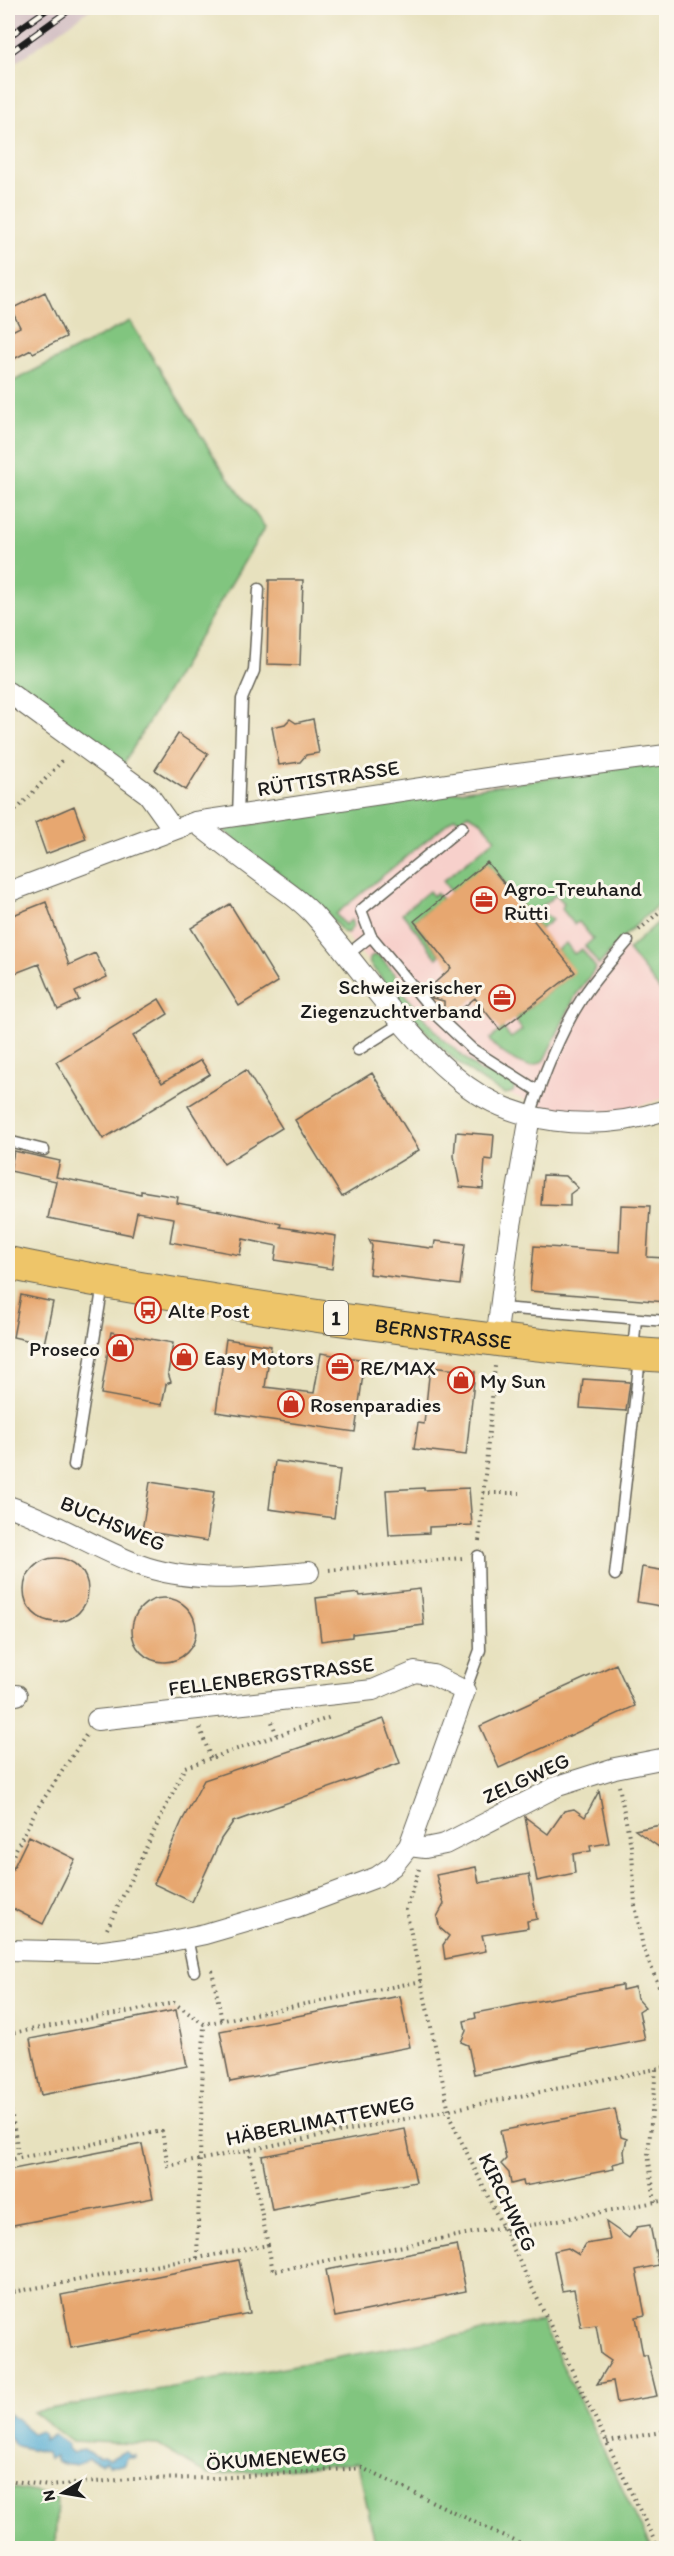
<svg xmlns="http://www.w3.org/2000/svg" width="674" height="2556" font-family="Itim,sans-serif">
	<rect width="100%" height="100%" fill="#fbf7ec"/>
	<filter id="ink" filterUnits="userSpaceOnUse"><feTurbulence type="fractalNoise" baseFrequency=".0167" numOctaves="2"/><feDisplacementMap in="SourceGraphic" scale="12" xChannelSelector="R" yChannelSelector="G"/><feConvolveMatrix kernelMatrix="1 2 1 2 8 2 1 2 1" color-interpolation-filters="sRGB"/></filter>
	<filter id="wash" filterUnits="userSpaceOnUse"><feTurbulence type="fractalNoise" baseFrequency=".008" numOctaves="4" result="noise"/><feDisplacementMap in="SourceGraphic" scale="24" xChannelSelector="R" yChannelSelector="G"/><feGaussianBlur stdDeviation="1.35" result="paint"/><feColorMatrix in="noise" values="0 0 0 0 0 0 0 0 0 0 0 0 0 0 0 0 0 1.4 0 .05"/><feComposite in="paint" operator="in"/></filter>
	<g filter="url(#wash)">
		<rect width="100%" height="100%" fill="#e7e1be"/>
		<path fill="#f7d0cb" d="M498 783 666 998V1098L622 1111 586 1113 548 1109 496 1089 462 1066 436 1043 323 908 223 834 220 827Z"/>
		<path fill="#d2bec2" d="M8 8H92L8 68Z"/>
		<path fill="#81c57f" stroke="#4e704e" stroke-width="1.5" d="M130 321 221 468 265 527 123 765 8 683V384Z
			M666 761V897L621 939 599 965 585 946 593 939 579 922 574 924 562 909 564 903 556 895 539 909 552 920 541 929 488 863 451 892 443 881 495 839 481 821 468 814 459 821 455 817 336 914 345 925 351 920 353 926 348 933 343 932 323 908 225 832 223 829 411 798Z
			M429 891 433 896 436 893 442 899 414 921 440 955 437 958 402 913Z
			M666 915V998L628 950Z
			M566 943 574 954 582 949 596 968 576 995 544 1060C539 1064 533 1068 526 1065 515 1062 494 1049 490 1039L503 1028 511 1038 522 1030 515 1019 574 972 557 950Z
			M373 955 379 956 396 975V984L441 1037 482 1073C494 1071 508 1076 515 1086L513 1092 505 1094C448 1065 409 1013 370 964L369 960Z
			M541 2321 651 2548H376L358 2463 208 2475 158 2445 72 2441 33 2412Z
			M8 2487 57 2496 55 2548H8Z"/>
		<path fill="#56add3" stroke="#396478" stroke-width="1.5" d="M8 2413 33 2434 40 2431 44 2433V2440L54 2434 68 2445 67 2448 73 2453C85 2447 89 2452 99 2458L103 2457 109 2460 125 2451 131 2456 135 2455V2458H126L124 2465H109L105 2462 101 2464 89 2459C77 2467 69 2467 56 2461V2456L49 2459 47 2453 14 2445 8 2436Z"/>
		<g id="blocks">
			<path fill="#e7a770" d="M45 292 66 337 33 353 31 350 8 362V333L20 327 11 309Z
				M269 580H303L300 665 267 664Z
				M290 719 296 723 313 719 319 753 306 755 300 762 279 765 272 727 285 724Z
				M178 734 208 754 186 790 155 770Z
				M74 806 86 839 46 854 35 823Z
				M487 862 575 972 500 1030 475 998 454 1015 449 1009H444V1001L432 998 426 991 451 968 414 921Z
				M46 902 69 965 95 953 107 977 75 992 79 1000 58 1010 39 964 8 976V917Z
				M230 904 278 982 239 1006 191 928Z
				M159 999 168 1014 133 1036 162 1083 201 1060 210 1074 103 1139 56 1062Z
				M246 1070 282 1128 224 1164 188 1106Z
				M372 1073 419 1150 342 1197 295 1120Z
				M456 1132 494 1135 492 1160 485 1159 483 1189 460 1187 454 1156Z
				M14 1151 60 1161 56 1177 141 1194V1191L178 1197 177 1203 247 1216 281 1224 280 1227 336 1236 332 1269 275 1260 277 1246 243 1239 240 1255 170 1242 174 1218 137 1212 132 1235 48 1218 56 1181 10 1171Z
				M543 1175 566 1176 578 1188 570 1194V1206L541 1205Z
				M621 1205 650 1206 647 1257 666 1258V1302L530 1291 534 1246 619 1252Z
				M369 1240 430 1248H434L435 1241 465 1244 460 1285 369 1274 372 1246Z
				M21 1295 53 1302 44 1344 13 1337Z
				M111 1332 173 1343 168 1373 171 1382 166 1384 162 1405 101 1394Z
				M226 1339 271 1346 265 1387 314 1393 321 1353 365 1360 355 1432 216 1412Z
				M430 1367 475 1372 466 1455 414 1449 418 1423 424 1424Z
				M583 1379 630 1382 626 1411 580 1408Z
				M275 1461 340 1470 334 1518 269 1509Z
				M150 1482 214 1492 207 1541 142 1531Z
				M424 1488V1490L469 1488 472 1525 429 1527V1533L389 1535 386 1490Z
				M24 1590a32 32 0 1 1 64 0a32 32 0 1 1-64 0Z
				M642 1567 666 1571V1607L637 1602Z
				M420 1589 424 1625 352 1634V1637L321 1641 316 1598 359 1593 360 1596Z
				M132 1630a32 32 0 1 1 64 0a32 32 0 1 1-64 0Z
				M616 1664 635 1706 499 1768 480 1726Z
				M384 1719 400 1763 233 1822 221 1839 192 1902 154 1884 182 1821 204 1780Z
				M599 1791 609 1843 590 1846 591 1851 573 1854 575 1873 537 1881 525 1817 548 1834 564 1811 574 1809 585 1817Z
				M666 1824V1852L635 1830Z
				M29 1836 75 1859 43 1924 8 1906V1879Z
				M476 1867 479 1883 529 1874 537 1919 527 1921 528 1928 482 1935 486 1951 445 1959 443 1945 449 1936 440 1928 437 1917 444 1904 436 1875Z
				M622 1985V1990L635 1987 637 1998 645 2007 639 2011 645 2040 474 2074 468 2045 461 2042 466 2031 464 2021 476 2018 475 2013Z
				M400 1996 410 2047 230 2082 220 2031Z
				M176 2010 187 2066 41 2095 30 2039Z
				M615 2109 621 2137 627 2139 624 2151 625 2161 613 2164 614 2169 563 2179 524 2186 523 2181 511 2184 509 2173 501 2164 506 2159 500 2131Z
				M405 2129 416 2182 272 2210 262 2156Z
				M142 2144 153 2198 8 2226V2170Z
				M606 2222 629 2238 637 2227 650 2225 658 2265 636 2270 645 2315 636 2317 643 2355H647L657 2396 617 2403 613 2381 597 2384 611 2361 601 2354 596 2325 581 2327 574 2289 562 2291 554 2251 568 2248 579 2255 586 2244 610 2240Z
				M457 2245 466 2291 335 2317 326 2270Z
				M239 2260 250 2313 71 2348 61 2295Z"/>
		</g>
	</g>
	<g filter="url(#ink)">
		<use href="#blocks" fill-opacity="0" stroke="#636155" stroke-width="1.5"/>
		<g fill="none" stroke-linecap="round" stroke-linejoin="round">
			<defs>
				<path id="lane" d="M238 816 242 699 254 671 259 589
					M371 936 361 910 462 827
					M347 955 371 936 438 1017 472 1049 538 1091
					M358 1050 403 1022
					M530 1116C543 1076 559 1034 581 1000 594 979 612 960 628 941
					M8 1141 44 1150
					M501 1308 666 1321
					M633 1351 636 1319
					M74 1465 103 1284
					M615 1575 640 1358
					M465 1691 480 1650 478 1556
					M187 1938 194 1971"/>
				<path id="street" d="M8 692 148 794 173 829
					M195 822C221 843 248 863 275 883 288 892 302 902 313 914 360 966 399 1029 453 1075 511 1127 595 1133 666 1110
					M8 892 195 822 501 776 666 755
					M496 1341 509 1237 530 1116
					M8 1506C53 1521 93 1547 137 1564 193 1585 252 1577 309 1572
					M8 1695H17
					M409 1846 425 1848 445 1844 558 1786 615 1768 666 1758
					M8 1950 96 1952 157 1944 205 1934 297 1907 377 1877 393 1866 409 1846 465 1691 433 1675 415 1672 373 1690 97 1720"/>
				<g id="primary">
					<path id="s1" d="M8 1263C117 1286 227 1303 338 1319 447 1334 556 1349 666 1356"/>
				</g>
			</defs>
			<use href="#lane" stroke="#636155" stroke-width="13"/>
			<use href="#street" stroke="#636155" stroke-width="22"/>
			<use href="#primary" stroke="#636155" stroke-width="34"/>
			<path stroke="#636155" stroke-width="4" stroke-dasharray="1.5 4.5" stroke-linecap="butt" d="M8 819 64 759
				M639 930 666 906
				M483 1493H520
				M479 1541 495 1366
				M329 1570 462 1558
				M272 1722 277 1736
				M200 1728 211 1759
				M619 1786 632 1851 635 1905 643 1947 666 2004
				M8 1865 35 1812 86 1735
				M419 1869 406 1910 451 2120 658 2548
				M107 1929 185 1767 331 1717
				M212 1970 222 2021
				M8 2034 174 2003 204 2024 422 1981
				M8 2093 19 2157
				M249 2149 268 2245
				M8 2160 162 2131 168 2166 666 2067
				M655 2202 648 2155 656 2069
				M505 2230 666 2200
				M197 2258 204 2024
				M8 2293 268 2245 273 2271 503 2227
				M607 2442 666 2431
				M8 2480 49 2486 130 2479 217 2478 362 2468 529 2548"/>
			<use href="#lane" stroke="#fff" stroke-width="10"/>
			<use href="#street" stroke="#fff" stroke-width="20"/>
			<use href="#primary" stroke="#eec569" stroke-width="32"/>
			<defs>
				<path id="rail" d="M8 37 49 8
					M8 54 72 8"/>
			</defs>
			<use href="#rail" stroke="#1c1c1c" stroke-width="7"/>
			<use href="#rail" stroke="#fbf7ec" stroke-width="4.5" stroke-dasharray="14" stroke-linecap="butt"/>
		</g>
	</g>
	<defs>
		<symbol id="office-ring" viewBox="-11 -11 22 22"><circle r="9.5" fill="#fbf7ec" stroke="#c8321e" stroke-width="1.5"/><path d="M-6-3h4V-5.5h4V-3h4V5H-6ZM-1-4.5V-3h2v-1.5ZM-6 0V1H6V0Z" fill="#c8321e"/></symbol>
		<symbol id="bus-ring" viewBox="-11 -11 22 22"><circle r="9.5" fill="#fbf7ec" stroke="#c8321e" stroke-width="1.5"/><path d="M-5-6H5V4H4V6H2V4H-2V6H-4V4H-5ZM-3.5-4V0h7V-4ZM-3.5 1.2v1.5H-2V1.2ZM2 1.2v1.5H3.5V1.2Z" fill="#c8321e"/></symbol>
		<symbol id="shop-ring" viewBox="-11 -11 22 22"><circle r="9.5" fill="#fbf7ec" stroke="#c8321e" stroke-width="1.5"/><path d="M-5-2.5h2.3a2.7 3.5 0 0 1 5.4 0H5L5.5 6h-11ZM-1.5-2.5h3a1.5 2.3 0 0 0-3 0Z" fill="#c8321e"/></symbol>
	</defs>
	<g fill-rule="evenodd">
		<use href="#office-ring" x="469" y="885" width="30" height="30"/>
		<use href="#office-ring" x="487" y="983" width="30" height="30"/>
		<use href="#bus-ring" x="133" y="1295" width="30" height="30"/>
		<use href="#shop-ring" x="105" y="1333" width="30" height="30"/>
		<use href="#shop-ring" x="169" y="1342" width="30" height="30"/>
		<use href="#office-ring" x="325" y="1352" width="30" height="30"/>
		<use href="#shop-ring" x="446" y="1365" width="30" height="30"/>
		<use href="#shop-ring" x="276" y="1389" width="30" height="30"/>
	</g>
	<g text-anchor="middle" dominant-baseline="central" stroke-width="6" stroke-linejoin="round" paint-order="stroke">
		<rect fill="#fbf7ec" stroke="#5f5e5a" stroke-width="1.5" x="324" y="1301" width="24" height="34" rx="4.5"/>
		<g font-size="20" font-weight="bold" fill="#1c1c1c">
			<text x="336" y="1318">1</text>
		</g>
		<g font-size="21" fill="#1c1c1c" stroke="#fbf7ec">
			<text transform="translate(328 778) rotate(-9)">RÜTTISTRASSE</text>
			<text stroke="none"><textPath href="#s1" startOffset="441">BERNSTRASSE</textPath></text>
			<text transform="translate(113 1523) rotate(23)">BUCHSWEG</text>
			<text transform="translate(271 1676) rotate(-7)">FELLENBERGSTRASSE</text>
			<text transform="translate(526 1778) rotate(-25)">ZELGWEG</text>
			<text transform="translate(320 2120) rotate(-11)">HÄBERLIMATTEWEG</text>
			<text transform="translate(508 2202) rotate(64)">KIRCHWEG</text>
			<text transform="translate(276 2458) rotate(-4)">ÖKUMENEWEG</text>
		</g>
		<g font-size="21" fill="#1c1c1c" stroke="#fbf7ec" text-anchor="start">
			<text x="504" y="888">Agro-Treuhand<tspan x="504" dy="24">Rütti</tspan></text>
			<text x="482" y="986" text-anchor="end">Schweizerischer<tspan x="482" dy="24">Ziegenzuchtverband</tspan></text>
			<text x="168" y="1310">Alte Post</text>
			<text x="100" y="1348" text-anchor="end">Proseco</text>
			<text x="204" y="1357">Easy Motors</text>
			<text x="360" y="1367">RE/MAX</text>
			<text x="480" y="1380">My Sun</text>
			<text x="310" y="1404">Rosenparadies</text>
		</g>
	</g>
	<rect width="674" height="2556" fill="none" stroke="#fbf7ec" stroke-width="30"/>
	<g transform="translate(63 2493) rotate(259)" stroke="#fbf7ec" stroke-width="4.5" paint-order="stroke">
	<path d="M0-4.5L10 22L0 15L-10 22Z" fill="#1c1c1c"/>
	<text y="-9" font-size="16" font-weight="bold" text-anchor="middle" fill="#1c1c1c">N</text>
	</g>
</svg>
